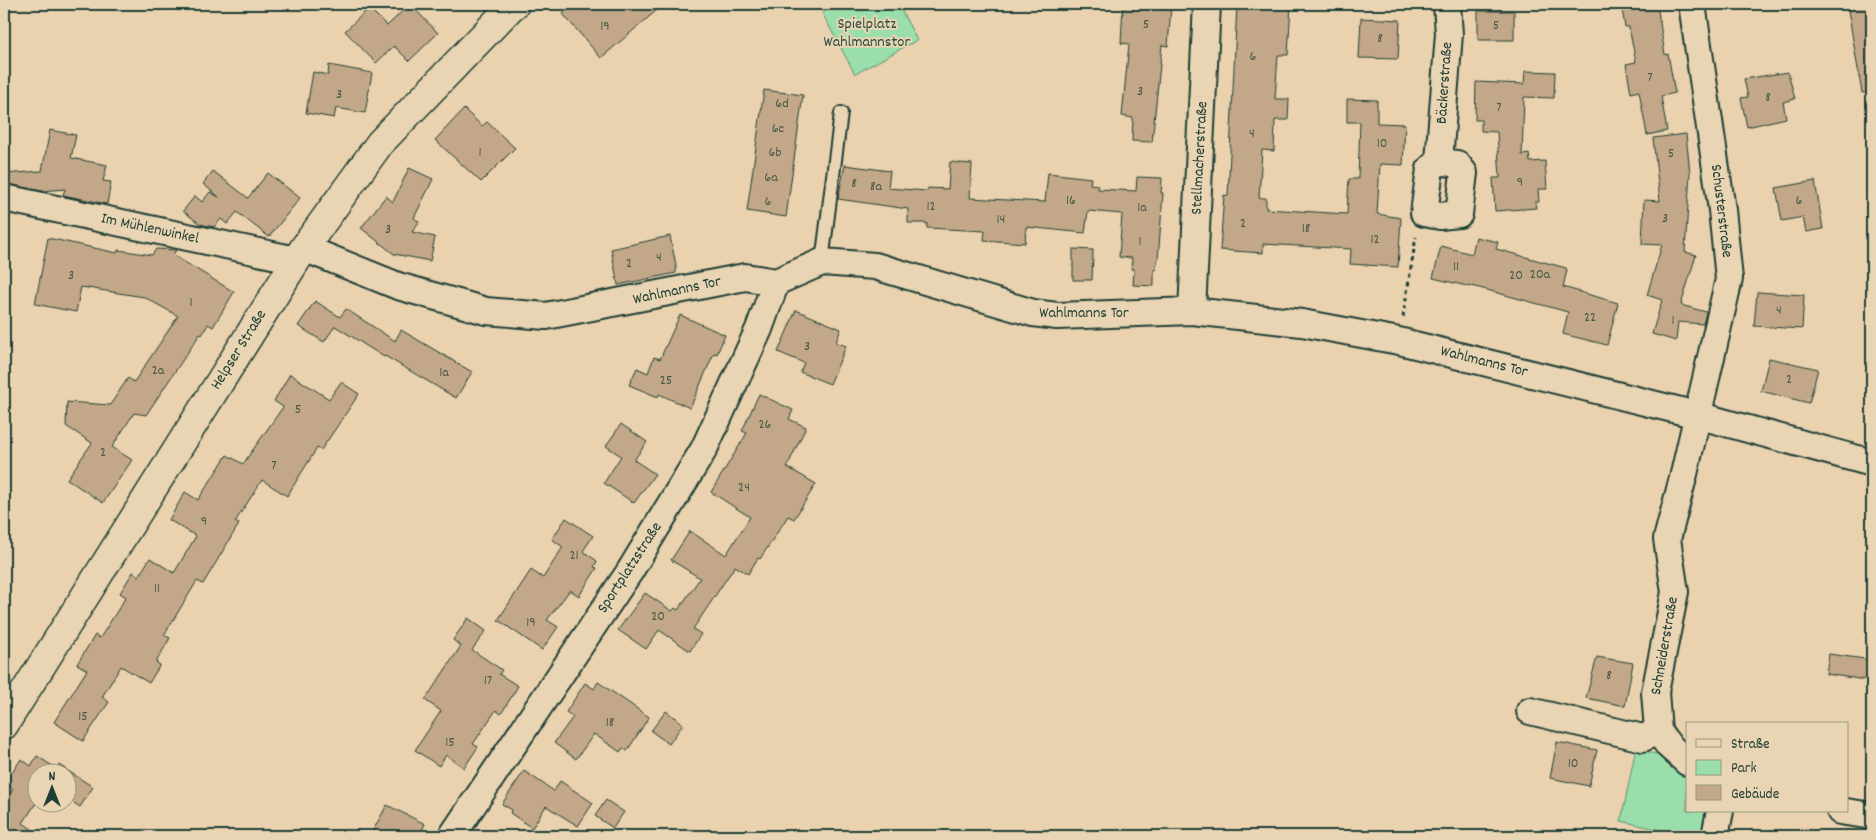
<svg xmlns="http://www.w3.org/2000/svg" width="1876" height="840" font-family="Dekko,sans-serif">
	<rect width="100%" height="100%" fill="#ead2af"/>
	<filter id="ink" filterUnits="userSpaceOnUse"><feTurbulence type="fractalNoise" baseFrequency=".02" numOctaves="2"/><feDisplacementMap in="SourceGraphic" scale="10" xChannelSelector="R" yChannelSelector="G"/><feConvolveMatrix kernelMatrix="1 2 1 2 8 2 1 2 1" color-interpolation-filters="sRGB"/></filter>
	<g filter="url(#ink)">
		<path fill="#9adfab" stroke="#5c8e70" d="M839 4H898L917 40 855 74 822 13Z
			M1636 748C1655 753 1671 760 1687 771V811H1712L1708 836H1688L1621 821Z"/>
		<path fill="#c2a888" stroke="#1f3d34" d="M410 4 438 33 409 61 394 46 376 63 345 31 369 8 387 26Z
			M575 4H664L601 58 563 14Z
			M1123 4 1171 6 1168 46 1162 45 1152 142 1132 141 1133 118 1122 116 1129 44 1121 43Z
			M1237 4H1291L1288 55H1278L1275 99H1289L1288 120H1275L1274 151 1262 150 1259 198H1266V209L1347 214 1349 179H1358L1360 122H1347V99L1377 100V123L1405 124 1403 165 1380 164 1377 214 1401 218 1398 267 1350 264 1351 249 1263 244V253L1220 250 1224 195 1228 196Z
			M1621 4H1657L1665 55 1668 54 1675 93 1661 96 1667 131 1647 135 1639 91 1631 93 1626 64 1636 62 1629 27H1625Z
			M1847 4H1872V92L1862 93Z
			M1478 11H1514V40H1478Z
			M1361 18 1400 20 1398 59 1359 58Z
			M329 65 372 73 365 113 336 108 334 118 306 113 313 72 328 75Z
			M1525 71 1555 72 1554 98 1524 97 1522 155 1529 154 1530 162 1545 161 1547 189H1538L1539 202H1535L1536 208 1495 211 1493 178H1500L1497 132 1481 131V120H1475L1476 82 1524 84Z
			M1788 72 1795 99 1783 102 1786 118 1747 127 1741 98 1748 97 1744 79Z
			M764 90 803 95 786 217 747 211Z
			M464 109 482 126 487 122 515 148 481 182 435 140Z
			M50 130 76 135 71 158 107 165 103 181 111 182 107 204 63 195 65 189 42 191 4 183V174L42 171Z
			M1686 134 1690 173 1685 252 1696 255 1681 305 1706 312 1703 324 1678 322 1676 341 1652 334 1662 300 1647 295 1662 245 1642 244 1644 200 1660 201 1653 138Z
			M950 162 972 164 970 198 1045 202 1048 173 1091 178 1090 184 1098 185V189L1136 191 1137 177 1162 178 1161 193H1163L1158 260H1157L1156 270H1154V286L1133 285 1134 269H1131L1132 258 1119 257 1122 214 1088 211 1085 233 1026 227 1025 243 984 240 985 231 927 228V223H908V209L838 199 845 165 890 171 888 188 927 191 928 188 948 189Z
			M409 168 433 179 414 218 419 222 412 232 435 237 430 261 394 254 361 228 386 196 393 202Z
			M213 171 248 198 268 173 300 198 269 237 237 212 227 224 221 219 214 227 200 224 183 211 195 196 202 202 210 192 219 197 203 184Z
			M1815 181 1823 229 1806 232 1803 217 1782 221 1776 188Z
			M670 236 676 265V273L618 285 611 249Z
			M1476 237 1498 242 1496 249 1566 268V269L1567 270 1563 287 1618 303 1607 345 1563 334 1568 312 1472 286 1471 287 1433 278 1441 246 1472 254Z
			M48 238 117 253 118 250 152 255 156 249 176 250 173 255 234 292 213 327 208 324 202 335 200 334 146 415 134 413 112 447 132 460 103 503 67 479 92 443 66 426 67 402 110 405 128 378 134 382 178 316 144 297 81 287 76 312 35 304Z
			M1073 249 1093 250 1092 280H1073Z
			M1757 292 1804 295 1802 329 1754 326Z
			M315 301 340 317 346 309 395 341 401 330 472 372 456 398 385 356 384 357 335 326 324 342 298 326Z
			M796 310 841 329 836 342 846 346 830 384 800 372 804 363 778 352Z
			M680 315 725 335 717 354 714 353 690 408 659 394 658 397 629 385 637 368 648 373 654 357 660 359Z
			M1769 358 1818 369 1809 403 1761 391Z
			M290 374 329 399 341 382 359 394 321 450 317 448 287 496 262 480 235 522 239 524 203 584 197 581 164 635 170 638 156 662 160 665 149 683 121 666 102 697 109 702 83 741 54 722 87 670 77 664 95 635 100 638 126 597 120 593 133 572 139 576 150 558 174 573 196 536 169 520 185 492 198 500 227 455 243 464 283 407 274 401Z
			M759 394 793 410 789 419 806 427 787 467 816 484 794 519 788 516 760 559 758 558 748 574 735 566 693 629 701 634 690 651 659 630 646 649 618 630 645 593 672 611 675 608 678 610 700 578 671 560 690 531 726 555 750 517 711 492 747 433 742 431Z
			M621 424 647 442 634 460 655 474 634 503 604 483 621 456 606 446Z
			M566 518 593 536 583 551 597 561 594 567 597 568 579 596 570 590 547 620 558 627 542 650 498 620 531 570 543 578 563 547 552 539Z
			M468 618 486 631 472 650 502 670 499 674 518 686 501 714 496 710 473 744 478 747 464 768 446 755 439 766 415 750 441 711 425 700 461 646 453 640Z
			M1829 654 1872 660V681L1826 674Z
			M1597 657 1633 663 1625 706 1586 698Z
			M598 682 649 717 627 751 623 748 620 752 594 734 576 759 554 743 573 717 566 712 585 683 594 689Z
			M666 711 683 724 669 744 651 731Z
			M1557 742 1597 750 1589 786 1550 778Z
			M37 756 57 769 59 765 93 787 80 807 68 799V772H38V800L23 823 42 836H4V803L13 789 5 784 21 759 31 766Z
			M524 771 554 791 560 781 593 803 578 826 546 806 532 828 510 813 512 810 502 804Z
			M606 800 624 812 613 828 595 816Z
			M387 805 425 824 419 836H370Z"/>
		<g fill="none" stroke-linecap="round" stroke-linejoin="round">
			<defs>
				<path id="service" d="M822 262 841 113"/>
				<path id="minor" d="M1439 161 1457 164 1464 173 1459 214 1440 216 1424 213 1430 169 1439 161 1449 34 1447 4
					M4 198 296 260
					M304 248 398 286 486 311 546 316 745 277 776 282 822 262 875 266 1033 313 1057 316 1192 311 1302 323 1399 341 1697 415 1872 463
					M1192 311 1207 4
					M1530 711 1643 738 1658 731
					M1687 762 1669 746 1658 731 1655 692 1675 592 1667 539 1684 474 1729 279 1722 210 1692 4
					M1840 811 1872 816
					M452 836 630 571 704 449 759 329 776 282
					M1715 836 1720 811"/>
				<path id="tertiary" d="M4 725 304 248 380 143 513 5"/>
				<path id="secondary" d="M511 4 513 5 515 4"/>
			</defs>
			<use href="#service" stroke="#1f3d34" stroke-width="16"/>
			<use href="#minor" stroke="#1f3d34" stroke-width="30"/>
			<use href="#tertiary" stroke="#1f3d34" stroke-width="31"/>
			<use href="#secondary" stroke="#1f3d34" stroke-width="31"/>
			<path stroke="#1f3d34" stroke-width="3" stroke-dasharray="4 4" stroke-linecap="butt" d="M1403 317 1416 237"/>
			<use href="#service" stroke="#e9d5b3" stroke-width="12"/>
			<use href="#minor" stroke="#e9d5b3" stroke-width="26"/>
			<use href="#tertiary" stroke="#e9d5b3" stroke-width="28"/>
			<use href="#secondary" stroke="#e9d5b3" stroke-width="28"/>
		</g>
	</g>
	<g text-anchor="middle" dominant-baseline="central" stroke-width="4" stroke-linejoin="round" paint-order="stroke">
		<g font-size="14" fill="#485849">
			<text x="1146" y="25">5</text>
			<text x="1496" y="26">5</text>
			<text x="605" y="27">19</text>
			<text x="1380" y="39">8</text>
			<text x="1253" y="57">6</text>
			<text x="1650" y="78">7</text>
			<text x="1140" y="92">3</text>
			<text x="339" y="95">3</text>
			<text x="1768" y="98">8</text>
			<text x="782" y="104">6d</text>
			<text x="1499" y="108">7</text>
			<text x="778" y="129">6c</text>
			<text x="1252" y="134">4</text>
			<text x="1382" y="144">10</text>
			<text x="480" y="153">1</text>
			<text x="775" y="153">6b</text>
			<text x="1671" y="154">5</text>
			<text x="771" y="178">6a</text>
			<text x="1520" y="183">9</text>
			<text x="854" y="184">8</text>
			<text x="876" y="187">8a</text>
			<text x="1071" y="201">16</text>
			<text x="1799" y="201">6</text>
			<text x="768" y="202">6</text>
			<text x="931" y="207">12</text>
			<text x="1142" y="208">1a</text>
			<text x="1665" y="219">3</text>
			<text x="1001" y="220">14</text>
			<text x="1243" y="224">2</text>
			<text x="1306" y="229">18</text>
			<text x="388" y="230">3</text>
			<text x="1375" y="240">12</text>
			<text x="1140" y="242">1</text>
			<text x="659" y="258">4</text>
			<text x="629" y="264">2</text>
			<text x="1456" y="267">11</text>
			<text x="1540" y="275">20a</text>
			<text x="71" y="276">3</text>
			<text x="1516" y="276">20</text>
			<text x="191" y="303">1</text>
			<text x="1779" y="311">4</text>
			<text x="1590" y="318">22</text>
			<text x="1673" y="321">1</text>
			<text x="807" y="347">3</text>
			<text x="158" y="371">2a</text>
			<text x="444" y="373">1a</text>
			<text x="1789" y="380">2</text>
			<text x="666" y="381">25</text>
			<text x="298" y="410">5</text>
			<text x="765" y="425">26</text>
			<text x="103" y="453">2</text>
			<text x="274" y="466">7</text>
			<text x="744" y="488">24</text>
			<text x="204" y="522">9</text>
			<text x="574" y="556">21</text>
			<text x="157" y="589">11</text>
			<text x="658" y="617">20</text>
			<text x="531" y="623">19</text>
			<text x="1609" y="676">8</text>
			<text x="488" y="681">17</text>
			<text x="83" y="717">15</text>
			<text x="610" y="723">18</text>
			<text x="450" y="743">15</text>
			<text x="1573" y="764">10</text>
		</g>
		<g font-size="16" fill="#2b4d40" stroke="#e9d5b3">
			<text x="867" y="24">Spielplatz<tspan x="867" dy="18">Wahlmannstor</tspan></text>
		</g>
		<g font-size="16" fill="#1f3d34" stroke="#e9d5b3">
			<text transform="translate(1445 83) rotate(-86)">Bäckerstraße</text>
			<text transform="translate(1200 158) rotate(-87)">Stellmacherstraße</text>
			<text transform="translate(1721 211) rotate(83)">Schusterstraße</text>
			<text transform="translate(150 229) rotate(12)">Im Mühlenwinkel</text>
			<text transform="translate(677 291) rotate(-12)">Wahlmanns Tor</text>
			<text x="1084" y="313">Wahlmanns Tor</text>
			<text transform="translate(239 350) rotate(-58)">Helpser Straße</text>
			<text transform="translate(1484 362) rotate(14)">Wahlmanns Tor</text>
			<text transform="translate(630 568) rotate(-57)">Sportplatzstraße</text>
			<text transform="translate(1665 646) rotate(-80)">Schneiderstraße</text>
		</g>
	</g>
	<rect width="1876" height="840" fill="none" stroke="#e9d5b3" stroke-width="20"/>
	<rect x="10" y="10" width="1856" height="820" fill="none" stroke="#1f3d34" stroke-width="2" filter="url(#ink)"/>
	<rect x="1686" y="722" width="162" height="90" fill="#e9d5b3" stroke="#989880"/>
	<rect x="1696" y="739" width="25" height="8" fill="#e9d5b3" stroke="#989880"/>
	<text x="1731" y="748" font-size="15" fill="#1f3d34">Straße</text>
	<rect x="1696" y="760" width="25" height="15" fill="#9adfab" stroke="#989880"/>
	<text x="1731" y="772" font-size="15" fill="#1f3d34">Park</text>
	<rect x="1696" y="785" width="25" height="15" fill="#c2a888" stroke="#989880"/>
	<text x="1731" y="798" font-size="15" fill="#1f3d34">Gebäude</text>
	<g transform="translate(52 788)"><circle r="24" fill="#e9d5b3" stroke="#989880"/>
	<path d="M0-4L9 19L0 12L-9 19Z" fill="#1f3d34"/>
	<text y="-8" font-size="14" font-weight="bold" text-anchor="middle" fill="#1f3d34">N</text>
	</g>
</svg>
